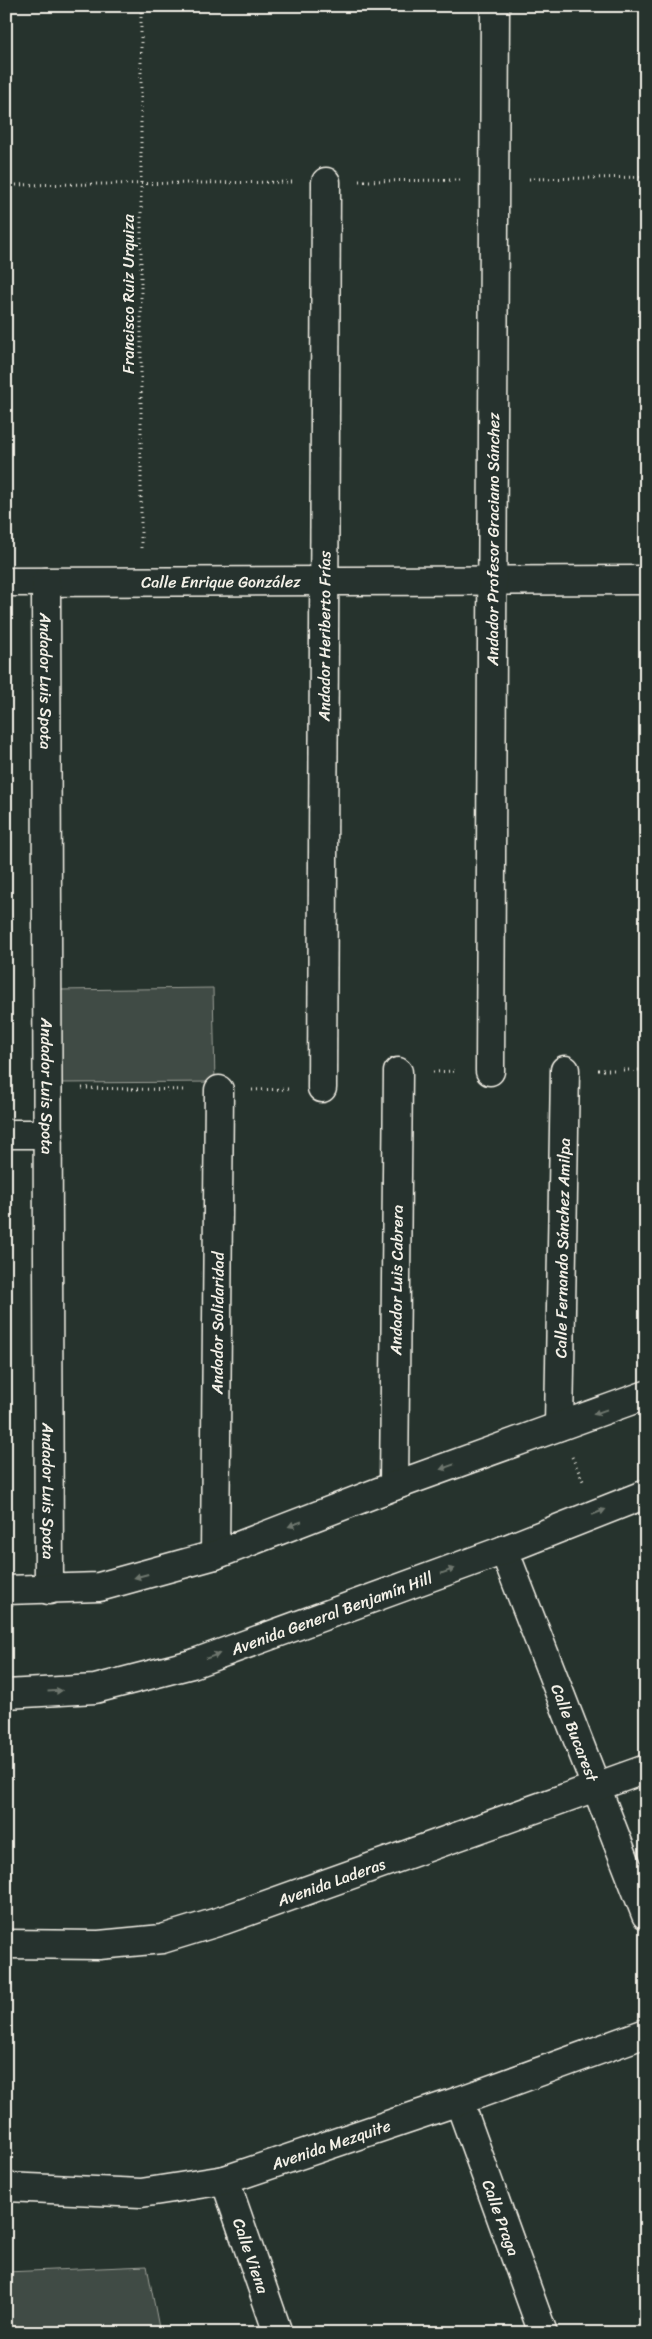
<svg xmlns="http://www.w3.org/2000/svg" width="652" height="2339" font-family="Sriracha,sans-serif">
	<rect width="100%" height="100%" fill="#26332d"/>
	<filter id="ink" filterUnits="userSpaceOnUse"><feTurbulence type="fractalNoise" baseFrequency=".02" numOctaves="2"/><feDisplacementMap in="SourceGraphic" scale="10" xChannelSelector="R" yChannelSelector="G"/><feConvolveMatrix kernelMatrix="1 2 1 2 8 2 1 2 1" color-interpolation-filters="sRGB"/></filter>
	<g filter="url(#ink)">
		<path fill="#414b45" stroke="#9a9e96" d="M213 988 215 1082 58 1083V990Z
			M147 2266 160 2333H6V2272Z"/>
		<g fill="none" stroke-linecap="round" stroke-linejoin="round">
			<defs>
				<g id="minor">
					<path id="s1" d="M6 582 646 580"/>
					<path id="s2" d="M46 582 49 1590"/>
					<path id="s3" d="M490 1071 495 6"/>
					<path id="s4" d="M322 1088 326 182"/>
					<path d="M6 1134H49"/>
					<path id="s5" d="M559 1426 565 1070"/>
					<path id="s6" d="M394 1486 398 1072"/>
					<path id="s7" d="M504 1550 646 1915"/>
					<path id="s8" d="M215 1555 219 1090"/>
					<path id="s9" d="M6 1944 99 1945 162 1939 224 1920 646 1769"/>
					<path id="s10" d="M459 2101 543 2333"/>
					<path id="s11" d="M225 2180 278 2333"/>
					<path id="s12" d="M6 2187 141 2193 225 2180 459 2101 646 2033"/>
				</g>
				<g id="primary">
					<path d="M6 1590 99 1587 215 1555 394 1486 646 1395"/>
					<path id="s13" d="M6 1694 95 1689 192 1664 504 1550 646 1494"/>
				</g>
			</defs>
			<use href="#minor" stroke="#f4f1e8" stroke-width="31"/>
			<use href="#primary" stroke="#f4f1e8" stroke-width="31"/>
			<path stroke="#f4f1e8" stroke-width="3" stroke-dasharray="1 4" stroke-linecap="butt" d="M529 179 646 177
				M359 181 460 180
				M6 185 293 182
				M141 548V6
				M598 1070H646
				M433 1072 456 1071
				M82 1088 186 1090
				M252 1090 288 1089
				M572 1457 584 1483"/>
			<use href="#minor" stroke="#26332d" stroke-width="28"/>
			<use href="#primary" stroke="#26332d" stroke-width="28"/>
		</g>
		<defs><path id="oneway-solid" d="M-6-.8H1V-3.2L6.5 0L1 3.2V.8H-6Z" transform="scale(1.25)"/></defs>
		<g fill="#6e766e">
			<use href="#oneway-solid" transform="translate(600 1412) rotate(160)"/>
			<use href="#oneway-solid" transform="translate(447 1467) rotate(160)"/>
			<use href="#oneway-solid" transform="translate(599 1512) rotate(-22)"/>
			<use href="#oneway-solid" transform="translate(295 1524) rotate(159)"/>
			<use href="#oneway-solid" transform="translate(448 1571) rotate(-20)"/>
			<use href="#oneway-solid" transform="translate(141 1576) rotate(165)"/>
			<use href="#oneway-solid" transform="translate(213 1656) rotate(-20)"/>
			<use href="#oneway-solid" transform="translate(55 1691) rotate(-3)"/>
		</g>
	</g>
	<g text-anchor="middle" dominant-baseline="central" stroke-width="4" stroke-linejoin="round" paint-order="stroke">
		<g font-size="16" fill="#f4f1e8" stroke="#26332d">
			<text transform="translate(128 294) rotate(-90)">Francisco Ruiz Urquiza</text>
			<text stroke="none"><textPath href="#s3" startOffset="532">Andador Profesor Graciano Sánchez</textPath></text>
			<text stroke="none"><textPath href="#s1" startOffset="215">Calle Enrique González</textPath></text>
			<text stroke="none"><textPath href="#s4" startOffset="452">Andador Heriberto Frías</textPath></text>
			<text stroke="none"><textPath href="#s2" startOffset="99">Andador Luis Spota</textPath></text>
			<text stroke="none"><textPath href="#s2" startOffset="504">Andador Luis Spota</textPath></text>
			<text stroke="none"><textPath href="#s5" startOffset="178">Calle Fernando Sánchez Amilpa</textPath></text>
			<text stroke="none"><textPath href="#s6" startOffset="206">Andador Luis Cabrera</textPath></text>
			<text stroke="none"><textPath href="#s8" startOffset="232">Andador Solidaridad</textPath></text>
			<text stroke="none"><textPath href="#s2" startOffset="909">Andador Luis Spota</textPath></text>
			<text stroke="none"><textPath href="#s13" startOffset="338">Avenida General Benjamín Hill</textPath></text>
			<text stroke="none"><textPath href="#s7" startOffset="196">Calle Bucarest</textPath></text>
			<text stroke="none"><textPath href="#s9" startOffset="335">Avenida Laderas</textPath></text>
			<text stroke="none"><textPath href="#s12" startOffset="332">Avenida Mezquite</textPath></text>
			<text stroke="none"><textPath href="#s10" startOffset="124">Calle Praga</textPath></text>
			<text stroke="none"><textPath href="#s11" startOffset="80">Calle Viena</textPath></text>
		</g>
	</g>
	<rect width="652" height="2339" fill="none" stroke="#26332d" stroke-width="25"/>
	<rect x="12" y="12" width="627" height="2314" fill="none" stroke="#f4f1e8" stroke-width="2" filter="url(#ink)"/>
</svg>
